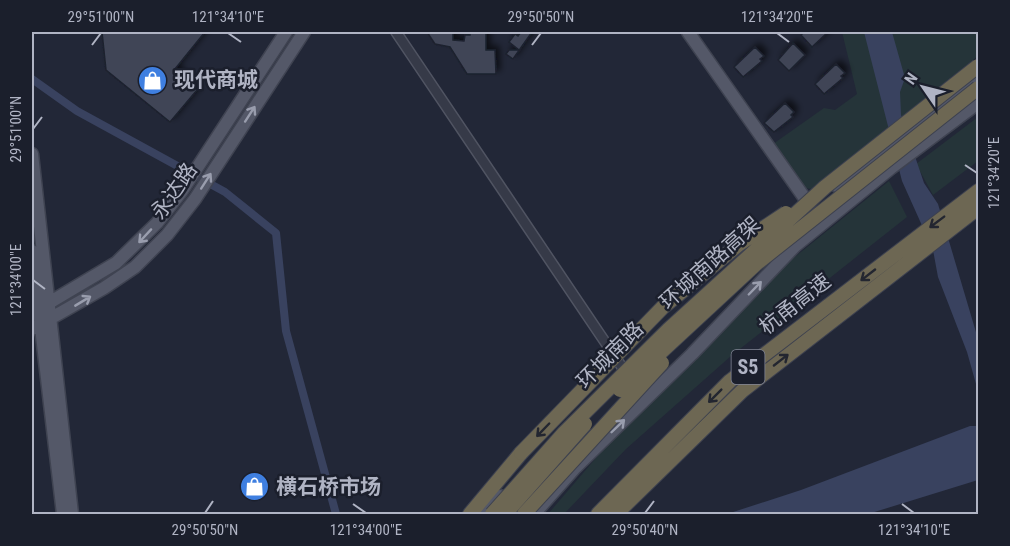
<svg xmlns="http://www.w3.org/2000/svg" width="1010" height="546" font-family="'Roboto Condensed','Noto Sans SC',sans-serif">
	<defs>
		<filter id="shadow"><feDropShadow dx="4" dy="-4" stdDeviation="3" flood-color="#0009"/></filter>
	</defs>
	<rect width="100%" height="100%" fill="#222737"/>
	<path fill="#253439" d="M842 32H978V56L811 189 805 188 773 144 824 108 835 110 857 94Z
		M978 117V161L933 195 916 164Z
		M889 181 907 217 731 356 626 449 564 514H548L619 431 786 264Z"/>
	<path fill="#39425f" d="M864 32H892L905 78 900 92 901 115 924 183 938 204 978 339V391L967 352 938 277 933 250 902 181Z
		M970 426H978V480L868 514H727L801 490Z"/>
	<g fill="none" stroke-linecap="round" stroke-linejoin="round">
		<path stroke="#39425f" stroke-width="8" d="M32 79 77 111 225 192 276 233 286 331 336 514"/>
	</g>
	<path fill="#3f4557" stroke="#1d212e" stroke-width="1.5" filter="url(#shadow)" d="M102 32H205L175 69 197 90 170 122 106 70Z
		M427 32H453V40L464 41 465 35H470V32H486V50H495L496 74H467L450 47 435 44Z
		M521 32H532L513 59 506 54 509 50H519L509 42 515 34 518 36Z
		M804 32H828L812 47 801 35Z
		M793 43 805 55 789 71 778 60Z
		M755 47 764 56 760 59 762 61 743 77 734 67Z
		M836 64 845 73 841 76 843 78 824 94 815 84Z
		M785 103 794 112 791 115 793 117 774 132 764 123Z"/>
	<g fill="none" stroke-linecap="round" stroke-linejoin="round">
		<defs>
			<path id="minor" d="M396 32 628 376"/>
			<path id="major" d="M688 32 806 200
				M32 154 72 514
				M837 186 889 147 978 74
				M32 251 63 514
				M32 313 116 263 157 223 182 191 286 32
				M32 329 104 288 135 267 167 235 195 199 304 32
				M482 514 500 496
				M534 514 574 469 692 354 795 246 891 168 978 103"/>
			<path id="highway" d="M470 514 521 453
				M598 514 730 381 978 191
				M616 514 742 391 978 208"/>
		</defs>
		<use href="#minor" stroke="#505462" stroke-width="12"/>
		<use href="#major" stroke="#3f4351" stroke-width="15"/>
		<use href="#highway" stroke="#3d414f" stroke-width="16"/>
		<use href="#minor" stroke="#363a48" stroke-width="9"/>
		<use href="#major" stroke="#545868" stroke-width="12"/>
		<use href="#highway" stroke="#6d6753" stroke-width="14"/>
		<defs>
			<path id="highway-bridge" d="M620 390 756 264 978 88
				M521 453 663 307 738 245 786 213
				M492 514 564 433 668 330 825 187 978 66
				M505 514 585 424
				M524 514 662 363"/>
		</defs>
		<use href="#highway-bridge" stroke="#3d414f" stroke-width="16" stroke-linecap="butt"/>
		<use href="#highway-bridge" stroke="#6d6753" stroke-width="14"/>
	</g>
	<defs><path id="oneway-shaft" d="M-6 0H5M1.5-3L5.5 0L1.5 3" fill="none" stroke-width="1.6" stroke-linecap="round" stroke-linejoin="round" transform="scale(1.5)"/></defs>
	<g stroke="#999dad">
		<use href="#oneway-shaft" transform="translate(250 114) rotate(-57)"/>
		<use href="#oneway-shaft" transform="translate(206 181) rotate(-57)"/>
		<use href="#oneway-shaft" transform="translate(145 236) rotate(133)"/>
		<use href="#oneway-shaft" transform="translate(755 288) rotate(-46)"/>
		<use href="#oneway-shaft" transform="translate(83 301) rotate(-31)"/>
		<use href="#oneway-shaft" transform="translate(618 426) rotate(-44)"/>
	</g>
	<g stroke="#232630">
		<use href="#oneway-shaft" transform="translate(937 222) rotate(143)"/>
		<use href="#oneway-shaft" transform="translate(868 275) rotate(142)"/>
		<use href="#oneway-shaft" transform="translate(781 360) rotate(-38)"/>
		<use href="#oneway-shaft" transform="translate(715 396) rotate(135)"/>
		<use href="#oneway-shaft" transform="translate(543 430) rotate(134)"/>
	</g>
	<path fill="none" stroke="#b0b4c4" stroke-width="2" d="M228 33 241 42M777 33 789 42M92 45 101 33M532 45 541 33M33 129 42 117M965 165 977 173M33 280 45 289M353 504 366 513M902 504 914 513M205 513 213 501M645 513 654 501"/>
	<defs>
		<symbol id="shop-disc" viewBox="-11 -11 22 22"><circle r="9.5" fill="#3f7fe0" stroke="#1b1f2c"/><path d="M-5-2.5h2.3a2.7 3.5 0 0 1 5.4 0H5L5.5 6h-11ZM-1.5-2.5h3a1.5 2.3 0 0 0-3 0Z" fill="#fff"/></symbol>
	</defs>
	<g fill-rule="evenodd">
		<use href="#shop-disc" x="136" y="64" width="33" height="33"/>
		<use href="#shop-disc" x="238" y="470" width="33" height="33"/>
	</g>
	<g text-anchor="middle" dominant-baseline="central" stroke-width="5" stroke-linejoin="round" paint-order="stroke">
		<rect fill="#1b1f2c" stroke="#838796" stroke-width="1.5" x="731.5" y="350" width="33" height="34" rx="4.5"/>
		<g font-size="20" font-weight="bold" fill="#b0b4c4">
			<text x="748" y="367">S5</text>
		</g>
		<g font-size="21" font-weight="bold" fill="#b0b4c4" stroke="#1b1f2c" text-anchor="start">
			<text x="174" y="80">现代商城</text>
			<text x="276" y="487">横石桥市场</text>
		</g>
		<g font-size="21" fill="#b0b4c4" stroke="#1b1f2c">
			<text transform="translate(174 191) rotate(-55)">永达路</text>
			<text transform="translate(710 263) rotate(-42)">环城南路高架</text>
			<text transform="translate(795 304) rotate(-38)">杭甬高速</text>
			<text transform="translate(610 355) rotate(-45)">环城南路</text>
		</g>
	</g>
	<rect width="1010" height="546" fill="none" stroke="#1b1f2c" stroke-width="66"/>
	<g transform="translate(923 87) rotate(305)" stroke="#1b1f2c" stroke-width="4.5" paint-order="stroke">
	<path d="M0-4.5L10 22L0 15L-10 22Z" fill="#b0b4c4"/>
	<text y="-9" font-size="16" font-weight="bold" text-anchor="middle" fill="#b0b4c4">N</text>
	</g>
	<rect x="33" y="33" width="944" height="480" fill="none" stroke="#b0b4c4" stroke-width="2"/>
	<g font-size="15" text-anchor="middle" fill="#b0b4c4">
		<text x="101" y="22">29°51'00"N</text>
		<text x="228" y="22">121°34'10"E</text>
		<text x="541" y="22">29°50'50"N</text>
		<text x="777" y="22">121°34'20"E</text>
		<text transform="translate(16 129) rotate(-90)" y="5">29°51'00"N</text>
		<text transform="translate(994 173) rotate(-90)" y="5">121°34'20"E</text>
		<text transform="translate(16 280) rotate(-90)" y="5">121°34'00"E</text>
		<text x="205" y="535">29°50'50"N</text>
		<text x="366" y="535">121°34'00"E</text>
		<text x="645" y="535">29°50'40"N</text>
		<text x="914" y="535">121°34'10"E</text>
	</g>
</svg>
